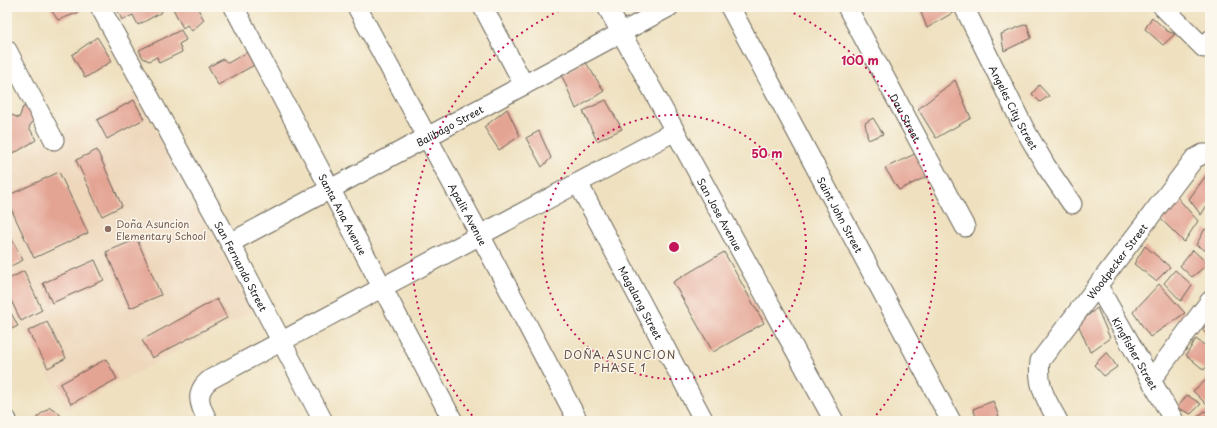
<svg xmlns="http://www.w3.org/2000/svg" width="1217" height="428" font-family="'Playpen Sans',sans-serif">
	<rect width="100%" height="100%" fill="#fbf7ec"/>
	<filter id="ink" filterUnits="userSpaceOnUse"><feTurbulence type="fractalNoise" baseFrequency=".025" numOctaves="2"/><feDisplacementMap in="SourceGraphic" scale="8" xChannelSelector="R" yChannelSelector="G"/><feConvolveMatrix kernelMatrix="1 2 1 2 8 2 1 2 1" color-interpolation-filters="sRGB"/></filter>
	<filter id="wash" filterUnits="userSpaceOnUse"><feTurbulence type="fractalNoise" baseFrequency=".012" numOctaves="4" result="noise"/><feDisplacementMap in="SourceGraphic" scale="16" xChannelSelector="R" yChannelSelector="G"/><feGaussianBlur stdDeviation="0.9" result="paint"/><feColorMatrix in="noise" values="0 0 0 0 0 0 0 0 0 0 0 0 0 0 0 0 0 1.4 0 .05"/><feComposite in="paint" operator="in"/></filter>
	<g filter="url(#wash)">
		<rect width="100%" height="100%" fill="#efe1c0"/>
		<path fill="#eed7bb" d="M135 92 252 311 67 410 7 298V160Z"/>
		<g id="blocks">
			<path fill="#e4a494" d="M49 7H78L80 12 58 20Z
				M116 7H160L162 12 138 25 133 15 122 20Z
				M172 7H197L204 20 192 31 187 25 183 28Z
				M919 7H958L959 9 927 28Z
				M1152 17 1167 31 1175 34 1163 45 1145 29Z
				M1027 24 1031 38 1004 51 1001 34Z
				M181 30 186 40 179 44 182 52 159 63 157 57 149 61 143 58 139 50Z
				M97 37 112 61 85 78 72 55Z
				M251 50 258 63 218 85 208 67 223 59 228 63Z
				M585 61 604 91 576 109 562 76Z
				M955 80 971 118 936 138 918 109Z
				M1039 85 1049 96 1040 102 1032 94Z
				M134 100 144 119 107 139 97 120Z
				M606 100 622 129 597 141 583 111Z
				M23 107H32L37 116 29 127 36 140 18 151 7 155V117L12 115 19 118Z
				M507 109 520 136 499 150 484 127Z
				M873 118 883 134 868 140 865 123Z
				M539 131 551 158 542 167 526 138Z
				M97 150 122 206 102 216 76 160Z
				M919 152 930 175 899 190 885 168Z
				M1210 170V200L1201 215 1189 199Z
				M59 172 88 233 34 258 7 200V196Z
				M1176 196 1198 221 1184 242 1158 216Z
				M1205 229 1210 232V253L1196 245Z
				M10 236 23 260 7 268V238Z
				M137 239 161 295 130 308 106 252Z
				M1145 246 1170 267 1156 281 1134 264Z
				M1193 250 1208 264 1192 277 1180 266Z
				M724 252 764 323 713 352 673 282Z
				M95 260 104 280 52 303 43 283Z
				M1175 270 1192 285 1181 301 1164 283Z
				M24 271 42 310 21 321 7 292V280Z
				M1159 284 1185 313 1150 337 1133 312Z
				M217 299 227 318 152 358 142 340Z
				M1097 308 1110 338 1090 352 1078 324Z
				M7 309 11 313 18 326 7 331Z
				M1210 321V336L1202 330Z
				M47 322 66 358 48 368 28 331Z
				M1196 339 1210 349V362L1204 370 1186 355Z
				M1107 352 1117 367 1104 376 1094 365Z
				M106 359 117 379 71 404 60 384Z
				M1207 379 1210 383V408L1193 391Z
				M1187 395 1201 404 1191 414 1177 408Z
				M993 401 999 417 991 421H978L973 409Z
				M50 407 59 413 63 421H39L37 417Z
				M1205 411 1210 415V421H1194L1193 420Z"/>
		</g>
	</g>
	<g filter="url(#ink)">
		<use href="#blocks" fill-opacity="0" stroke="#666155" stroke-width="1"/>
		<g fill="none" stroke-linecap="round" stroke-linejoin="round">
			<defs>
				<g id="street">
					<path id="s1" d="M100 7 230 243 323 421"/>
					<path id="s2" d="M234 7 453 421"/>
					<path id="s3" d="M357 7 480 235 578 421"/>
					<path d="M483 7 524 85"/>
					<path id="s4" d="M607 7 834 421"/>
					<path id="s5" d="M730 7 951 421"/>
					<path id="s6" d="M847 7 965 227"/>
					<path id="s7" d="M964 7 1024 128 1046 166 1072 204"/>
					<path d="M1163 7 1204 48 1210 40"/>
					<path d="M7 50 54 140"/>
					<path id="s8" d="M578 183 704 421"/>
					<path id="s9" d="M230 243 669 7"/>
					<path id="s10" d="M1098 286 1174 421"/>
					<path d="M1151 380 1210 301"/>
					<path d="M7 420V421"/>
					<path d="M208 421C199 405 194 391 211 379L675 131"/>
					<path id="s11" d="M1058 421C1046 399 1037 387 1040 361L1194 159 1203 154H1210"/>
				</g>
			</defs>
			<use href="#street" stroke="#666155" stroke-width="21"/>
			<use href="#street" stroke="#fff" stroke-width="19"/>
		</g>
	</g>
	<g fill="none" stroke="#c2185b" stroke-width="2" stroke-dasharray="2 4">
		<circle cx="674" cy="247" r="132"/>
		<path d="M476 420A263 263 0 0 1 565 8M783 8A263 263 0 0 1 872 420"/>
	</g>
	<circle fill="#8d6e63" stroke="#fbf7ec" stroke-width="1.5" cx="108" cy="229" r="4"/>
	<g text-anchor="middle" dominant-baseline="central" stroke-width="3" stroke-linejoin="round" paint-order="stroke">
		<g font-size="10" fill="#1c1c1c" stroke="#fbf7ec">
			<text stroke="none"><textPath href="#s7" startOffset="112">Angeles City Street</textPath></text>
			<text stroke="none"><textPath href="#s6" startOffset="125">Dau Street</textPath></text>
			<text stroke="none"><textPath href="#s9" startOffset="249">Balibago Street</textPath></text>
			<text stroke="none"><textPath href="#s3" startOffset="235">Apalit Avenue</textPath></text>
			<text stroke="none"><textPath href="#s2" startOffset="234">Santa Ana Avenue</textPath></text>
			<text stroke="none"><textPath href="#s4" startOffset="236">San Jose Avenue</textPath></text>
			<text stroke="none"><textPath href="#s5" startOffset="235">Saint John Street</textPath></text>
			<text stroke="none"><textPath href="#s11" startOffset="190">Woodpecker Street</textPath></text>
			<text stroke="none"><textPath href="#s1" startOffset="295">San Fernando Street</textPath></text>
			<text stroke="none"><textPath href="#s8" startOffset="135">Magalang Street</textPath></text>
			<text stroke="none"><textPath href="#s10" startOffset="77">Kingfisher Street</textPath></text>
		</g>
		<g font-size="10" fill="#785e54" stroke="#fbf7ec" text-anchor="start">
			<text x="116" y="223">Doña Asuncion<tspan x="116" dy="12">Elementary School</tspan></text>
		</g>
		<g font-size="11" letter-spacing="1" fill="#624c46" stroke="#fbf7ec">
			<text x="620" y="354">DOÑA ASUNCION<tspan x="620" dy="13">PHASE 1</tspan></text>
		</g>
	</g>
	<circle cx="674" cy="247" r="6" fill="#c2185b" stroke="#fbf7ec" stroke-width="2"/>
	<g font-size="12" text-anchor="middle" font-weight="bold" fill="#c2185b" stroke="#fbf7ec" stroke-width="3" stroke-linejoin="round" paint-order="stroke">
		<text x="860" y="65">100 m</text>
		<text x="767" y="158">50 m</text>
	</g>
	<rect width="1217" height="428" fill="none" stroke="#fbf7ec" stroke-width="24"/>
</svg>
